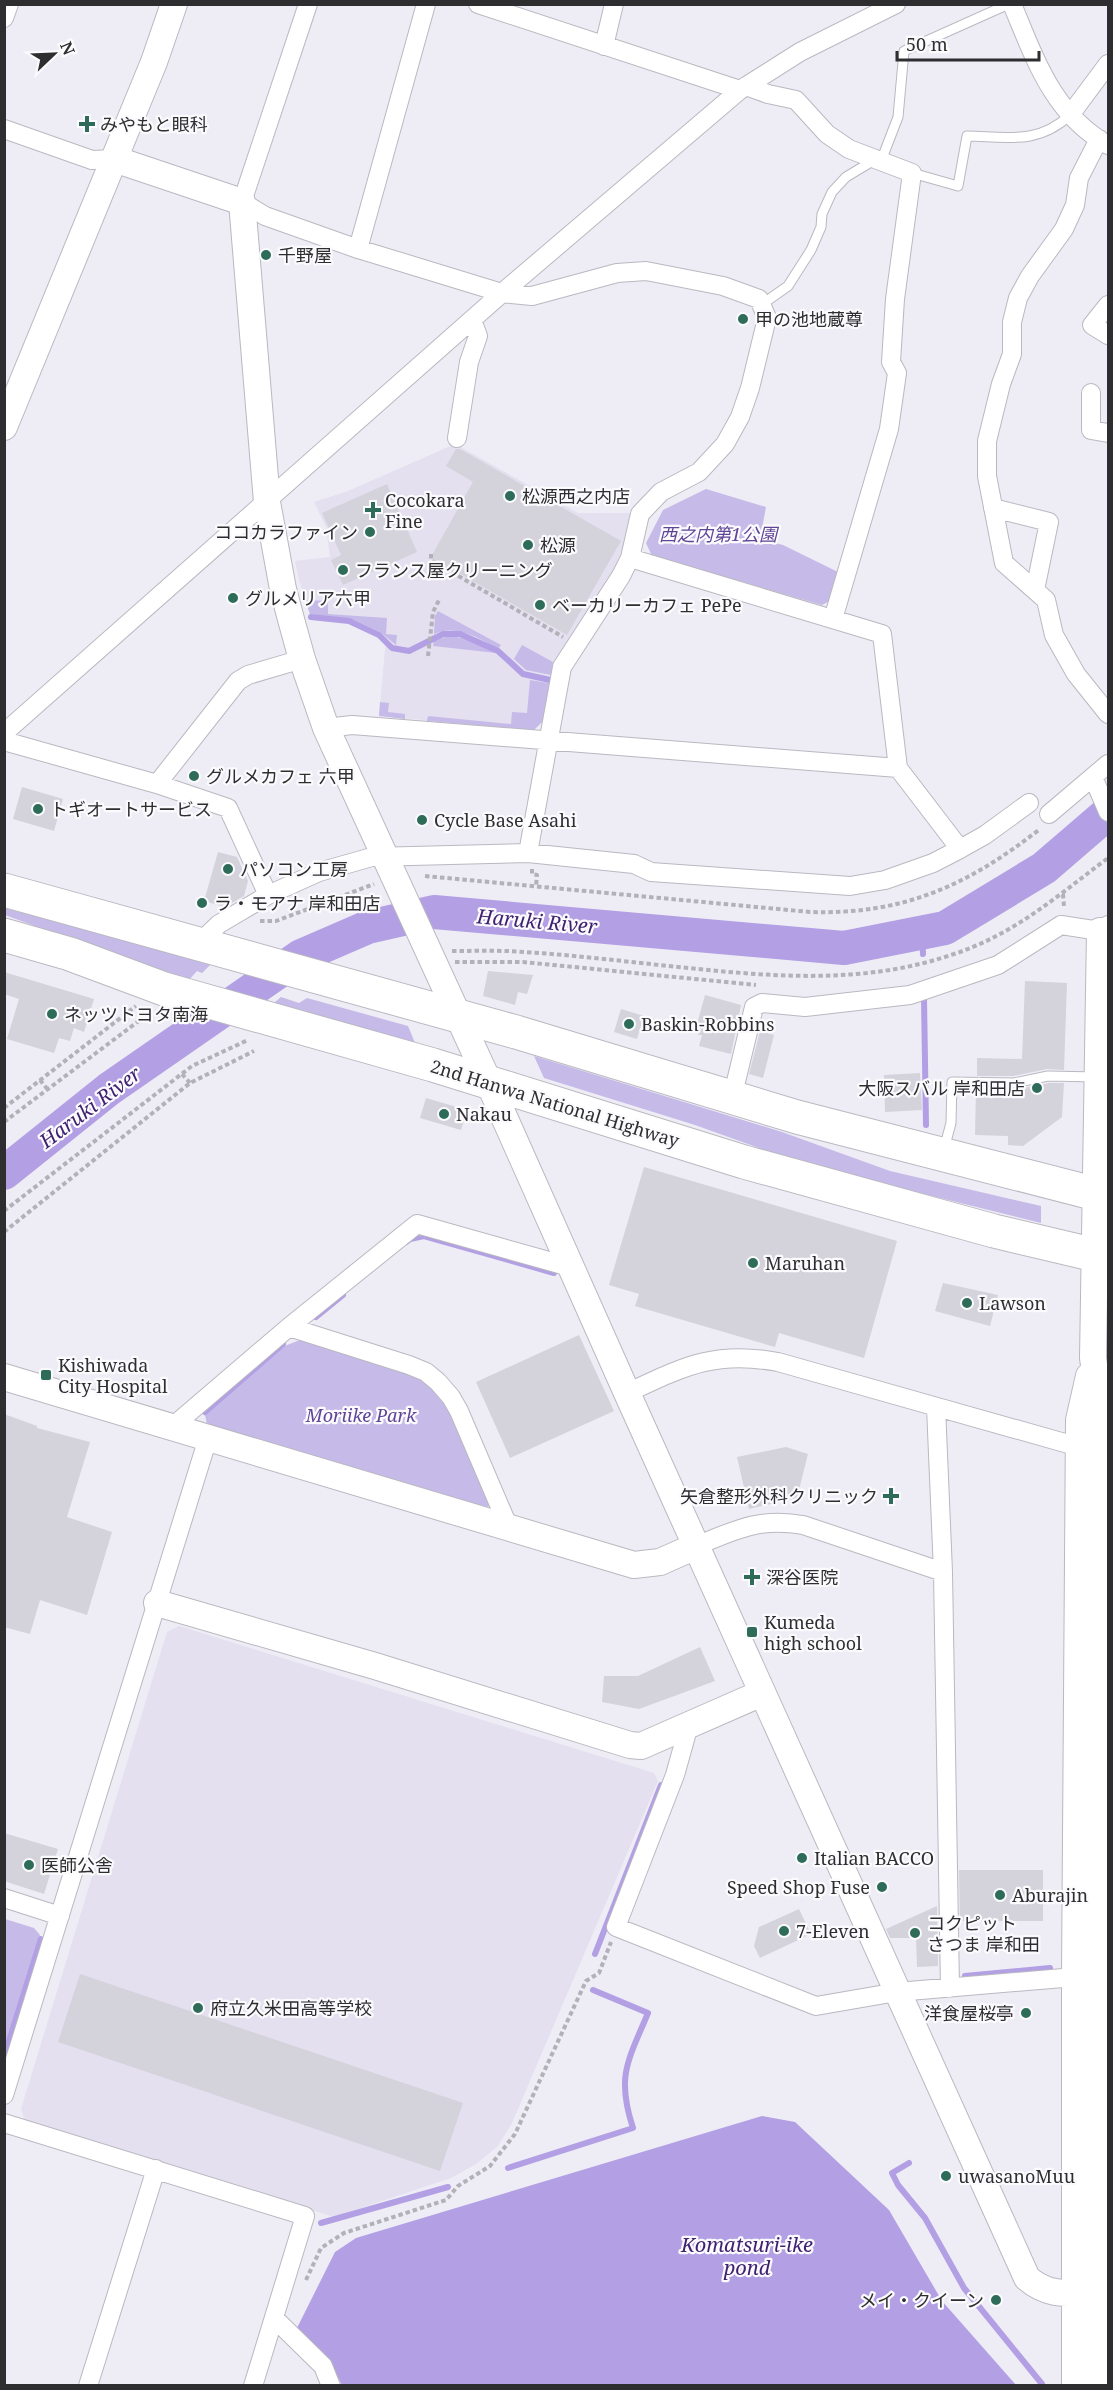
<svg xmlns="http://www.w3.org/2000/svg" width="1113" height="2390" font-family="'Noto Serif','Noto Sans JP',serif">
	<rect width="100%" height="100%" fill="#eeecf5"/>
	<path fill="#e4e0f0" d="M455 444 578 513H634L627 539 608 583 573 637 566 643 553 662 544 720 534 730 379 716 386 638 380 632 354 620 310 614 299 580 295 561 330 557 326 527 314 502 348 491Z
		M179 1626 654 1773 658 1781 512 2123 498 2146 476 2164 451 2178 334 2217 25 2121 21 2109 167 1632Z"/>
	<path fill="#c6bae9" d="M706 489 766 507 760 539 783 545 840 573 832 600 822 605 652 556 646 543 663 510Z
		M305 600 328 601V614L387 618 386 634 397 635 396 645 380 632 354 620 310 614Z
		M438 611 501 645 498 649C479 638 456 624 434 634L435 616Z
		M448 636C464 637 483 643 496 653L433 646 434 641Z
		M522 645 553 662 551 675 526 670 514 659Z
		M530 680 549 683 544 720 534 730 427 721 428 716 511 724 512 712 527 713Z
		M380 702 389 703 388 712 405 714V719L379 716Z
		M4 908 212 963 202 973 197 971 187 982 5 915Z
		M281 997 299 1003 307 998 408 1026 418 1050 269 1007Z
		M534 1056 782 1132 890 1171 1041 1206V1223L807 1165 695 1125 544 1078Z
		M300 1340 397 1369 425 1380 443 1394 492 1500 489 1506 482 1509 207 1424 205 1415 282 1347Z
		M5 1919 34 1928 40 1935 5 2051Z"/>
	<path fill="#b29fe4" d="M762 2116 795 2122 889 2210 942 2301 1016 2385H342L333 2369 297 2328 335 2252 356 2238Z"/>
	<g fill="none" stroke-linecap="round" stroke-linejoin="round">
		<path stroke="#b29fe4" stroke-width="6" d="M311 617 349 621 379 635 392 648 409 651 443 634H460L498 651 523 674 550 680
			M922 933 923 954
			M924 998 926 1125
			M406 1242 410 1239 424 1236 554 1273
			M316 1317 343 1295
			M205 1412 283 1344
			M595 1954 661 1785
			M965 1976 1050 1968
			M4 2057 41 1939
			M909 2163 892 2173 898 2185 925 2218 964 2288 1042 2384
			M508 2168 633 2128C616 2076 628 2061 648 2013L593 1990
			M321 2223 448 2187"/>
		<path stroke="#b29fe4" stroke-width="34" d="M4 1173 109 1089 301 956 368 927 434 912 844 948 945 928 1044 868 1108 813"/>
	</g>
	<path fill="#d4d2da" d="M456 449H460L621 541 567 635 431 557 473 482 446 466Z
		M387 484 417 552 343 585 331 560 341 555 322 513Z
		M22 787 63 799 54 831 13 819Z
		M218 852 237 857 248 881 244 896 225 907 204 901Z
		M488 971 533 975 527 994 518 992 515 1005 483 996Z
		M4 972 94 999 84 1032 74 1028 70 1041 59 1038 54 1053 7 1039 19 999 4 994Z
		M1025 981 1067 983 1064 1070 1047 1069 1013 1076H977V1058L1022 1059Z
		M705 995 741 1005 731 1054 699 1046 702 1035H698L699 1030H697V1024Z
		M621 1009 644 1016 637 1039 614 1032Z
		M760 1031 774 1035 763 1078 749 1074Z
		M920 1073 922 1110 885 1112 884 1075Z
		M1049 1083H1064L1062 1117 1023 1146 1008 1145V1136L975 1135 976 1089 1014 1090Z
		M426 1098 467 1110 461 1130 420 1118Z
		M644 1167 897 1241 864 1358 779 1333 775 1347 635 1306 639 1294 609 1285Z
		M943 1283 998 1295 990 1326 935 1311Z
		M579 1335 614 1411 510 1458 476 1382Z
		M4 1414 37 1426V1428L90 1442 67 1517 112 1532 87 1615 40 1600 30 1634 4 1627Z
		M786 1447 808 1454 797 1498 749 1509 737 1457Z
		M700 1647 715 1681 639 1709 602 1702 604 1676H638Z
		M4 1833 58 1849 44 1894 4 1881Z
		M959 1870H1043V1921H960Z
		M937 1906 938 1966 917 1967 916 1938H890L886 1929Z
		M799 1909 811 1934 760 1958 754 1946 759 1927Z
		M80 1974 463 2103 440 2171 58 2042Z"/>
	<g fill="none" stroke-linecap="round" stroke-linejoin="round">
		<defs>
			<path id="lane" d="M881 161 898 117 904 51 1009 4
				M912 173 958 186 967 136C1007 137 1038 145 1070 115
				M761 305 788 286 811 250 821 227 822 214 832 192 846 177 876 159
				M944 1149 951 1123 952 1082 1014 1083 1048 1076 1097 1077"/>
			<path id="street" d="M308 4 242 202 265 216 358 249 502 293 532 296 617 273 646 271 723 286 759 299 767 318 750 388 740 417 725 444 699 472 661 492 640 514 630 558 621 576 562 667 528 853
				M478 4 740 90
				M1012 4C1035 59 1053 114 1108 145
				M4 18 9 4
				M604 46 614 4
				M746 86 768 94 796 100 827 134 849 149 912 173 895 299 891 362 897 373 889 429 833 619
				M1070 115 1108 64
				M4 129 92 160 114 159
				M1099 139 1079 178 1075 205 1064 229 1030 276 1018 298 1012 322V354L1001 384 987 441V476L1004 563 1046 600 1054 635 1076 674 1108 714
				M358 249 426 4
				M1108 305 1092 325 1108 335
				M1091 393V430L1108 433
				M457 438 469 362 478 336 472 320
				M993 508 1049 522 1035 590
				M630 558 882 634 898 768 960 849
				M326 728 352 725 898 768
				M4 733 502 293 740 90 800 52 896 4
				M4 741 157 784 228 808 268 895
				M1093 777 1108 812
				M157 784 238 681 248 675 302 659
				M1049 814 1108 764
				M198 944 219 924 268 895 319 872 372 857 528 853 634 864 651 872 850 886 885 880 933 863 960 849 985 835 1029 803
				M732 1098 754 1007 762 1003 805 1007 910 995 998 965 1061 925 1100 931 1108 925
				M289 1327 409 1365 426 1372 438 1382 451 1397 459 1411 509 1528
				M627 1393C683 1367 714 1350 778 1362L1079 1447
				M936 1407 943 1572 950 1988
				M172 1427 289 1327 417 1224 570 1267
				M696 1546C735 1530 760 1517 803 1525L943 1572
				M689 1725 675 1775 616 1927 816 2006 897 1992 1087 1976
				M4 1898 60 1916
				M4 2095 208 1438
				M4 2123 305 2216 253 2386
				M274 2318 323 2366 331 2386
				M88 2386 156 2169"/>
			<path id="secondary" d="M114 159 242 202 267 502 283 589 292 623 302 659 326 728 489 1083 627 1393 1027 2278C1049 2297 1068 2293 1095 2293
				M4 427 154 62 174 4
				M4 1377 634 1565 660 1562 696 1546
				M157 1603 375 1666 630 1745 641 1746 762 1693
				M1075 2386V1977L1079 1420 1089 1376
				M1096 2386 1095 2254 1101 1952 1102 1454V1420L1093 1358 1100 931"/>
			<path id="highway" d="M4 890 516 1032 797 1117 1108 1197
				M4 935 70 954 164 989 433 1065 744 1162 994 1231 1108 1258"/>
		</defs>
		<use href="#lane" stroke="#bab8c0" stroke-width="11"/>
		<use href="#street" stroke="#bab8c0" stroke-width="20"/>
		<use href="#secondary" stroke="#bab8c0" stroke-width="28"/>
		<use href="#highway" stroke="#bab8c0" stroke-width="35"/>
		<path stroke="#b3b1b8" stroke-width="4" stroke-dasharray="4.5 3" stroke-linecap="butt" d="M431 554V560L563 637
			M428 656 433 612 439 600
			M532 869V874L537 875 536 886
			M425 876 810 912C904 915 968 885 1040 829
			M1063 894 1064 907
			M260 921H276L374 884
			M452 951C476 951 500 950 524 952 573 955 621 961 669 966 764 976 859 986 951 955 1014 935 1057 896 1108 858
			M455 962H523L756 985
			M182 1074 190 1083
			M40 1080 48 1090
			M4 1108 136 1006
			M4 1122 152 1011
			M4 1211 192 1066 248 1040
			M4 1232 190 1083 254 1051
			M306 2280 321 2248 344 2233 446 2200 458 2186 490 2166 515 2134 586 1981 599 1973 611 1942"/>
		<use href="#lane" stroke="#fff" stroke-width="9"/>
		<use href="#street" stroke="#fff" stroke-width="18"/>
		<use href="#secondary" stroke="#fff" stroke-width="26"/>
		<use href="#highway" stroke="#fff" stroke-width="33"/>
	</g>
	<g fill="#2e6c59" stroke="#fbfbfe" stroke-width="2">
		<path d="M84 115h6v6h6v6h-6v6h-6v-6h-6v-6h6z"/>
		<circle cx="266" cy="255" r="6"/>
		<circle cx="743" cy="319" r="6"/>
		<circle cx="510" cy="496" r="6"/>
		<path d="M370 501h6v6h6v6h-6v6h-6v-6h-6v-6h6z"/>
		<circle cx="370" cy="532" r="6"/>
		<circle cx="528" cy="545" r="6"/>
		<circle cx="343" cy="570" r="6"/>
		<circle cx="233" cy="598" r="6"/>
		<circle cx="540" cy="605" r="6"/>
		<circle cx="194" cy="776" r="6"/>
		<circle cx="38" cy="809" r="6"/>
		<circle cx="422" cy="820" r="6"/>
		<circle cx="228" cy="869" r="6"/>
		<circle cx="202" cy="903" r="6"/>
		<circle cx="52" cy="1014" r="6"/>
		<circle cx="629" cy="1024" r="6"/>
		<circle cx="1037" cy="1088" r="6"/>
		<circle cx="444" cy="1114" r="6"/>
		<circle cx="753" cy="1263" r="6"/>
		<circle cx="967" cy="1303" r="6"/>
		<rect x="40" y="1369" width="12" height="12" rx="3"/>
		<path d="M888 1487h6v6h6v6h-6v6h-6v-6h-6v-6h6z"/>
		<path d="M749 1568h6v6h6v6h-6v6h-6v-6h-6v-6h6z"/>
		<rect x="746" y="1626" width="12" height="12" rx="3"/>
		<circle cx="802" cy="1858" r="6"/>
		<circle cx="29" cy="1865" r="6"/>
		<circle cx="882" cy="1887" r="6"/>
		<circle cx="1000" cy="1895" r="6"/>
		<circle cx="784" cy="1931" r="6"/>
		<circle cx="915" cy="1933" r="6"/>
		<circle cx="198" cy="2008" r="6"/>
		<circle cx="1026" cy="2013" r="6"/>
		<circle cx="946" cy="2176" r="6"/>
		<circle cx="996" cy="2300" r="6"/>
	</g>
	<g text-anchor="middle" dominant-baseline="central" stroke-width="4.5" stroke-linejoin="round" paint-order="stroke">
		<g font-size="18" fill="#2e2d30" stroke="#fbfbfe" text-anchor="start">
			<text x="100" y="124">みやもと眼科</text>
			<text x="278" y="255">千野屋</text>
			<text x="755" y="319">甲の池地蔵尊</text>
			<text x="522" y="496">松源西之内店</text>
			<text x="385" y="500">Cocokara<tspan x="385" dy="21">Fine</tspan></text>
			<text x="358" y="532" text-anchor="end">ココカラファイン</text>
			<text x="540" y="545">松源</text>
			<text x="355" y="570">フランス屋クリーニング</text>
			<text x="245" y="598">グルメリア六甲</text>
			<text x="552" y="605">ベーカリーカフェ PePe</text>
			<text x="206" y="776">グルメカフェ 六甲</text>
			<text x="50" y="809">トギオートサービス</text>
			<text x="434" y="820">Cycle Base Asahi</text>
			<text x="240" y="869">パソコン工房</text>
			<text x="214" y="903">ラ・モアナ 岸和田店</text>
			<text x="64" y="1014">ネッツトヨタ南海</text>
			<text x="641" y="1024">Baskin-Robbins</text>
			<text x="1025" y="1088" text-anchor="end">大阪スバル 岸和田店</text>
			<text x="456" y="1114">Nakau</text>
			<text x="765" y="1263">Maruhan</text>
			<text x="979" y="1303">Lawson</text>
			<text x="58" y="1365">Kishiwada<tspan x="58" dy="21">City Hospital</tspan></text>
			<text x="878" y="1496" text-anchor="end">矢倉整形外科クリニック</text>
			<text x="766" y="1577">深谷医院</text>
			<text x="764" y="1622">Kumeda<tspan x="764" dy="21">high school</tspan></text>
			<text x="814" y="1858">Italian BACCO</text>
			<text x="41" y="1865">医師公舎</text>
			<text x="870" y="1887" text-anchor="end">Speed Shop Fuse</text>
			<text x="1012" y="1895">Aburajin</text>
			<text x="927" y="1923">コクピット<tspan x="927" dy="21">さつま 岸和田</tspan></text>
			<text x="796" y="1931">7-Eleven</text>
			<text x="210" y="2008">府立久米田高等学校</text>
			<text x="1014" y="2013" text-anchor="end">洋食屋桜亭</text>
			<text x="958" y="2176">uwasanoMuu</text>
			<text x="984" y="2300" text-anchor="end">メイ・クイーン</text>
		</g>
		<g font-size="18" font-style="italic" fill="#604496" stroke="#fbfbfe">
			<text x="718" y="534">西之内第1公園</text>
			<text x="361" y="1415">Moriike Park</text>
		</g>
		<g font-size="18" fill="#2e2d30" stroke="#fbfbfe">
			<text transform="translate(555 1103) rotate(17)">2nd Hanwa National Highway</text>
		</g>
		<g font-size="20" font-style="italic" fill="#402170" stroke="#fbfbfe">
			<text transform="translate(537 921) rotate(5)">Haruki River</text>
			<text transform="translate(90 1107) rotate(-37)">Haruki River</text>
			<text x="747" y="2244">Komatsuri-ike<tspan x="747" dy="23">pond</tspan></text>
		</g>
	</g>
	<rect width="1113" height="2390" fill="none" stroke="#2e2d30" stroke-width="12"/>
	<g transform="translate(54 54) rotate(67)" stroke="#fbfbfe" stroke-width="4.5" paint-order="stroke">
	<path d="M0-4.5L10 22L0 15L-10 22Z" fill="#2e2d30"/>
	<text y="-9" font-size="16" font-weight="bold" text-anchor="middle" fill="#2e2d30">N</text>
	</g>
	<path d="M897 51v9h142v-9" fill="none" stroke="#2e2d30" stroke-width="3"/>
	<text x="906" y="51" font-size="18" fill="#2e2d30" stroke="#fbfbfe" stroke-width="4.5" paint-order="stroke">50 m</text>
</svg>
